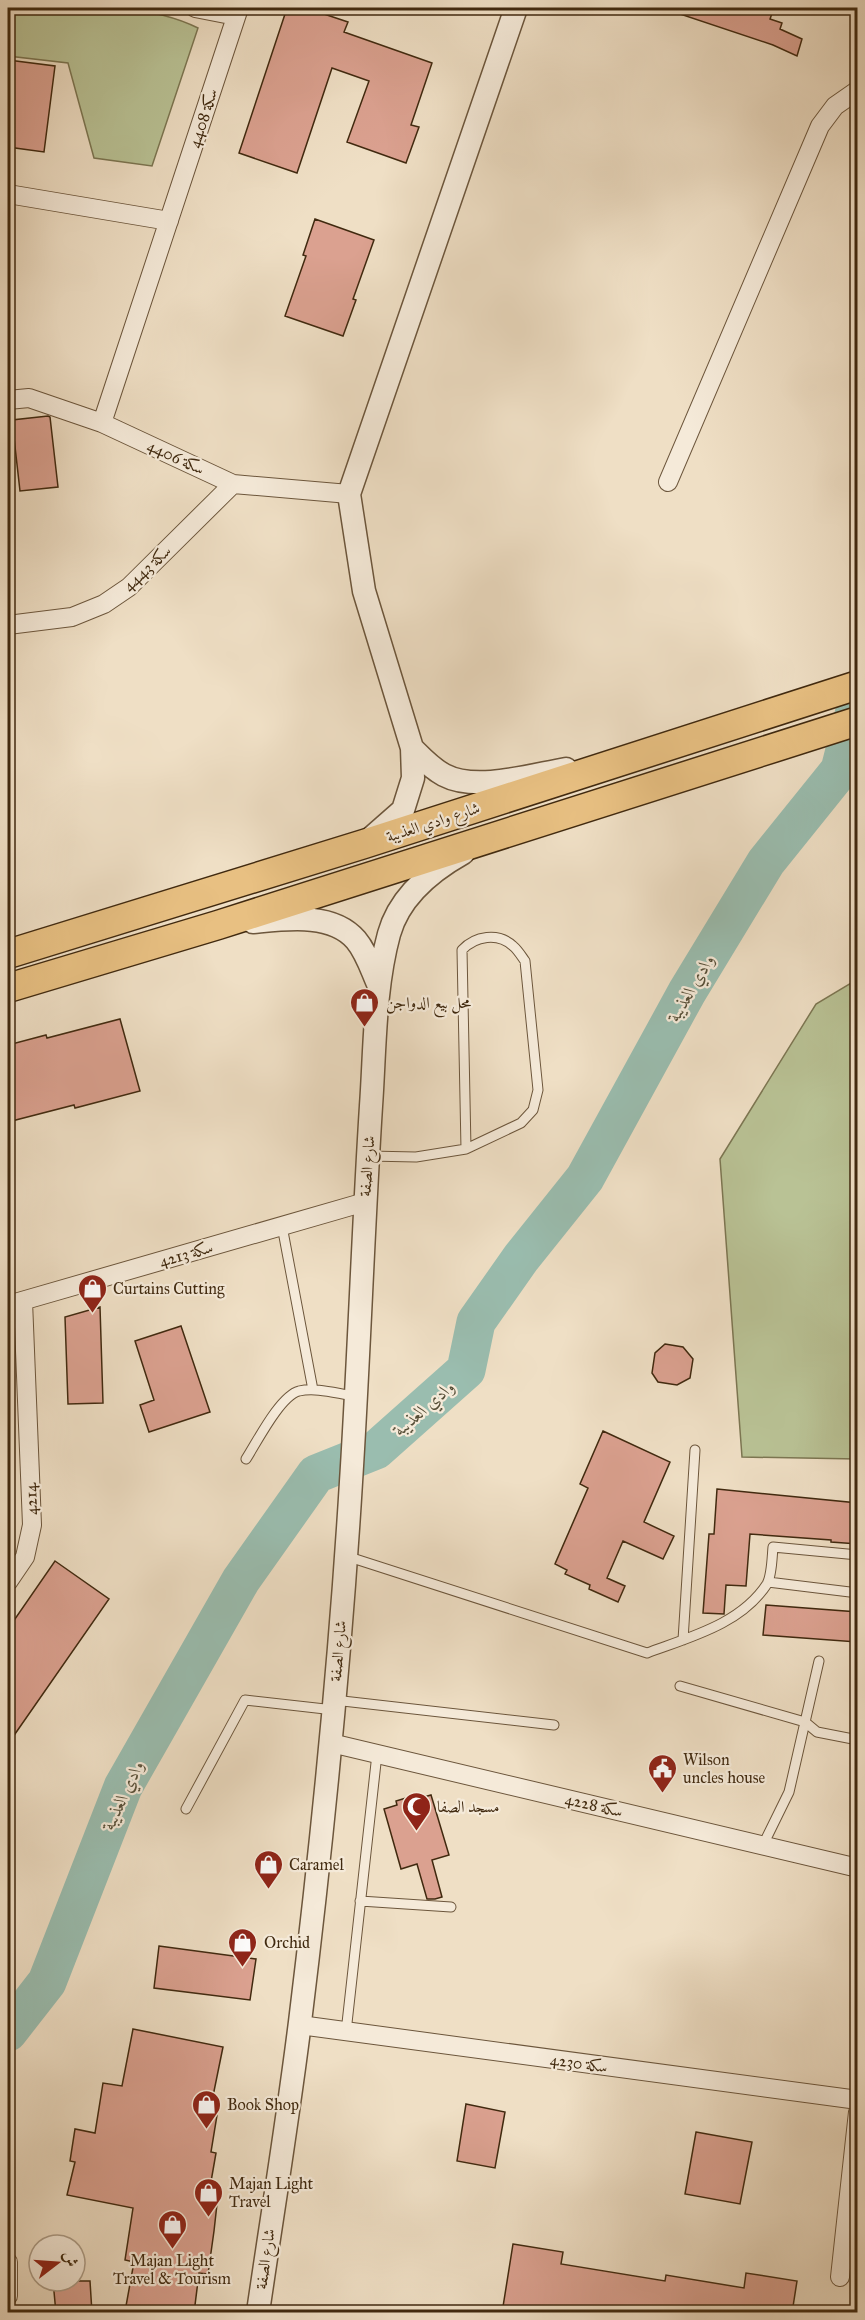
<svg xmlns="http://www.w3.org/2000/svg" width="865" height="2320" font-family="'IM FELL Great Primer',Amiri,serif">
	<rect width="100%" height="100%" fill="#efdfc5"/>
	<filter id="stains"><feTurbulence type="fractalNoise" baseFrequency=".00333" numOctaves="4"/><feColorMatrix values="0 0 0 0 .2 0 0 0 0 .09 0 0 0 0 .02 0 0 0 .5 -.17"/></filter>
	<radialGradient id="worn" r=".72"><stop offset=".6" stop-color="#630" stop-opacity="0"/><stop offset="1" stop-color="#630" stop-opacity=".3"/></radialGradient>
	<path fill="#b9c295" stroke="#7c7652" stroke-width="1.5" d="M8 8C69 8 143 0 198 28L152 166 94 158 68 63 8 56Z
		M851 983 858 987 857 1459 742 1457 720 1159 816 1004Z"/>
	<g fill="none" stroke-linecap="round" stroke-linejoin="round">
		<path stroke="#9abdaf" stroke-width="39" d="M8 2032 47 1982 123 1787 241 1580 316 1474 376 1450 466 1370 476 1322 521 1258 585 1178 687 992 766 862 840 770 858 699"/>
	</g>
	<path fill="#dba190" stroke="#40290f" stroke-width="1.5" d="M287 8H306L348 22 344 32 432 63 411 125 419 127 406 163 347 142 369 81 332 68 297 173 239 153Z
		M668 8H774L770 19 782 23 780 29 802 39 797 56 773 45 668 10Z
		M8 60 55 66 44 152 8 147Z
		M315 219 374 240 353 299 356 300 343 336 285 316 306 256 303 255Z
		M48 416 50 417 58 487 20 491 12 420Z
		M120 1019 140 1091 75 1108 74 1105 8 1122V1045L46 1035 47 1038Z
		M100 1307 103 1403 68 1404 65 1317Z
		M181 1326 210 1412 149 1432 140 1405 154 1400 135 1341Z
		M665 1344 683 1347 693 1359 690 1378 677 1385 658 1382 652 1373 655 1353Z
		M603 1431 670 1462 644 1522 674 1536 663 1559 623 1541 607 1578 625 1586 618 1602 589 1589 590 1585 565 1574 567 1570 555 1564 588 1488 580 1484Z
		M717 1489 858 1503V1544L831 1542V1540L750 1534 746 1586 726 1585 724 1614 703 1613 709 1534H714Z
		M55 1561 109 1599 8 1744V1629Z
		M766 1605 858 1612 857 1642 763 1635Z
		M416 1795 417 1799 431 1795 449 1855 432 1860 442 1897 435 1899H427L417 1864 401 1869 384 1809 397 1805 396 1801Z
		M159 1946 256 1959 250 2000 154 1988Z
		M133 2029 223 2047 212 2101 219 2103 211 2152 216 2153 209 2193 218 2195 214 2231 208 2274 199 2273 194 2313H169L126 2306 134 2262 125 2260 133 2208 67 2195 75 2162 70 2161 75 2129 95 2133 103 2083 122 2086Z
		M466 2104 505 2112 495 2168 457 2161Z
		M696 2132 752 2142 740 2204 685 2194Z
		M513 2244 563 2252 561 2264 665 2281 666 2275 744 2288 746 2273 797 2281 792 2313H502Z
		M53 2281H90L92 2313H56Z"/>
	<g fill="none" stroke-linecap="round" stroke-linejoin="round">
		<defs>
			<path id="service" d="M368 1156 416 1157 466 1149 521 1123 533 1110 538 1090 525 961C522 957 518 950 513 946 498 932 475 936 462 950L466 1149
				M282 1226 313 1390
				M246 1459C257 1442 280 1396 299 1391 317 1387 338 1394 355 1396
				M346 1556 647 1653C690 1637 741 1624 767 1584 772 1575 772 1557 773 1547L858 1555
				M768 1582 858 1593
				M683 1640 695 1450
				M680 1686 805 1722 817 1732 858 1740
				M334 1700 554 1725
				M186 1809 245 1700 334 1710
				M763 1845 789 1792 819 1661
				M360 1901 451 1907
				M346 2032 377 1754"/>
			<path id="minor" d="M195 8 236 16
				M8 194 169 221
				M8 400 29 398 102 423 233 484 349 494
				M102 423 239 8
				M668 482 820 126 835 106 858 90
				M8 625 72 617 104 604 129 587 233 484
				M8 1305 365 1202
				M8 1582 25 1557 32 1525 23 1301
				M331 1743 858 1868
				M300 2025 858 2100
				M840 2277 858 2112
				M8 2296V2262"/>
			<path id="tertiary" d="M412 748C422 758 431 768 444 775 476 792 531 775 566 769
				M370 839 403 810 413 778 412 748 364 591 349 494 516 8
				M253 922C285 919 332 912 356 940 367 953 372 971 379 986
				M258 2312C272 2216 288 2119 300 2022 322 1843 340 1663 351 1482 359 1357 363 1232 371 1106 375 1050 374 989 389 934 399 898 431 871 463 853"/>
			<path id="primary" d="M8 954 364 844 858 685
				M8 988 218 925 858 721"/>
		</defs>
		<use href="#service" stroke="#6c563c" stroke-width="11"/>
		<use href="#minor" stroke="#6c563c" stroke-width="20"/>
		<use href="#tertiary" stroke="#6c563c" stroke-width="25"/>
		<use href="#primary" stroke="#40290f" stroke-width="31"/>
		<use href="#service" stroke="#f5ead9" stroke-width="9"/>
		<use href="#minor" stroke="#f5ead9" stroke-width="18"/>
		<use href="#tertiary" stroke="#f5ead9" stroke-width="22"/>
		<use href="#primary" stroke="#e8c082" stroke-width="28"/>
	</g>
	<defs>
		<symbol id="shop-pin" viewBox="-11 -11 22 30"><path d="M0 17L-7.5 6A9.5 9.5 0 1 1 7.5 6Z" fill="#8f2418" stroke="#f5ead9"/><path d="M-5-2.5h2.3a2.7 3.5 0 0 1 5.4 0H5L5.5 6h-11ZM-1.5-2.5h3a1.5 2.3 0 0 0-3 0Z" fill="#fff"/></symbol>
		<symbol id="civic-pin" viewBox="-11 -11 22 30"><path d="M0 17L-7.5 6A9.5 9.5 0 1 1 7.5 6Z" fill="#8f2418" stroke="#f5ead9"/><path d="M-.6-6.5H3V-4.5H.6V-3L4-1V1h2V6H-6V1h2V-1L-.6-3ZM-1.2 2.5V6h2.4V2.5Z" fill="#fff"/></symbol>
		<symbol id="mosque-pin" viewBox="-11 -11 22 30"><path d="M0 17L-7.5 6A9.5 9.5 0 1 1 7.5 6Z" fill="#8f2418" stroke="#f5ead9"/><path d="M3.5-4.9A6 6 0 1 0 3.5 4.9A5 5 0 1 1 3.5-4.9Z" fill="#fff"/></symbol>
	</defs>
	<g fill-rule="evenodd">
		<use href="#shop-pin" x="348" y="986" width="33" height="45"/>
		<use href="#shop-pin" x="76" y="1272" width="33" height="45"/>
		<use href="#civic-pin" x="646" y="1752" width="33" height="45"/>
		<use href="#mosque-pin" x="400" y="1790" width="33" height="45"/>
		<use href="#shop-pin" x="252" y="1848" width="33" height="45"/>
		<use href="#shop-pin" x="226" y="1926" width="33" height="45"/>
		<use href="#shop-pin" x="190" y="2088" width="33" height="45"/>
		<use href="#shop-pin" x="192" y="2176" width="33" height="45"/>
		<use href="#shop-pin" x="156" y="2208" width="33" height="45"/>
	</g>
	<g text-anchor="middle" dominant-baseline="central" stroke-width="4.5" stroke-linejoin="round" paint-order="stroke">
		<g font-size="16" fill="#40290f" stroke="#f5ead9">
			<text transform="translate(203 118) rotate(-72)">سكة 4408</text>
			<text transform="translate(176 457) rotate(25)">سكة 4406</text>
			<text transform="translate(147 568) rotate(-43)">سكة 4443</text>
			<text transform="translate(433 822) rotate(-18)">شارع وادي العذيبة</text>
			<text transform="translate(367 1166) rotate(-86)">شارع الصفة</text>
			<text transform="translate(186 1254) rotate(-16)">سكة 4213</text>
			<text transform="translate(31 1499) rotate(-92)">4214</text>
			<text transform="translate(338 1651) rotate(-85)">شارع الصفة</text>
			<text transform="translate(594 1805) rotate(13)">سكة 4228</text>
			<text transform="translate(579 2063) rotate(8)">سكة 4230</text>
			<text transform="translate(265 2259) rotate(-82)">شارع الصفة</text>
		</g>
		<g font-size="16" fill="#40290f" stroke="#f5ead9" text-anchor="start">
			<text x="386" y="1002">محل بيع الدواجن</text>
			<text x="113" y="1288">Curtains Cutting</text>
			<text x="683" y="1759">Wilson<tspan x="683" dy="18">uncles house</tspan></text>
			<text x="437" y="1806">مسجد الصفا</text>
			<text x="289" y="1864">Caramel</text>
			<text x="264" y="1942">Orchid</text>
			<text x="227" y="2104">Book Shop</text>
			<text x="229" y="2183">Majan Light<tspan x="229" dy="18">Travel</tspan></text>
			<text x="172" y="2260" text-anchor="middle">Majan Light<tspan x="172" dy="18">Travel &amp; Tourism</tspan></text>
		</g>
		<g font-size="18" font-style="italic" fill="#564e37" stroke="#f5ead9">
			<text transform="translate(691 988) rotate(-60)">وادي العذيبة</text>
			<text transform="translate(424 1408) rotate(-41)">وادي العذيبة</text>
			<text transform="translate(123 1795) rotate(-65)">وادي العذيبة</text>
		</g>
	</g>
	<rect width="865" height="2320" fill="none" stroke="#efdfc5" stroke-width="30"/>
	<rect x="9" y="9" width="847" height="2302" fill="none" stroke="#40290f" stroke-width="3"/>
	<rect x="15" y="15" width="835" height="2290" fill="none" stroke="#40290f" stroke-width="1.5"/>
	<g transform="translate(57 2263) rotate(73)"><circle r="28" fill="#f5ead9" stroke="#ad9d88" stroke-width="1.5"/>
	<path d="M0-4.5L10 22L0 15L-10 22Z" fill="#8f2418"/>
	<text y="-9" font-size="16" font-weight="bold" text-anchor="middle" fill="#40290f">ش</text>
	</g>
	<rect width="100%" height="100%" filter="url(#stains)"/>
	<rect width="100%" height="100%" fill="url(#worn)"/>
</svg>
